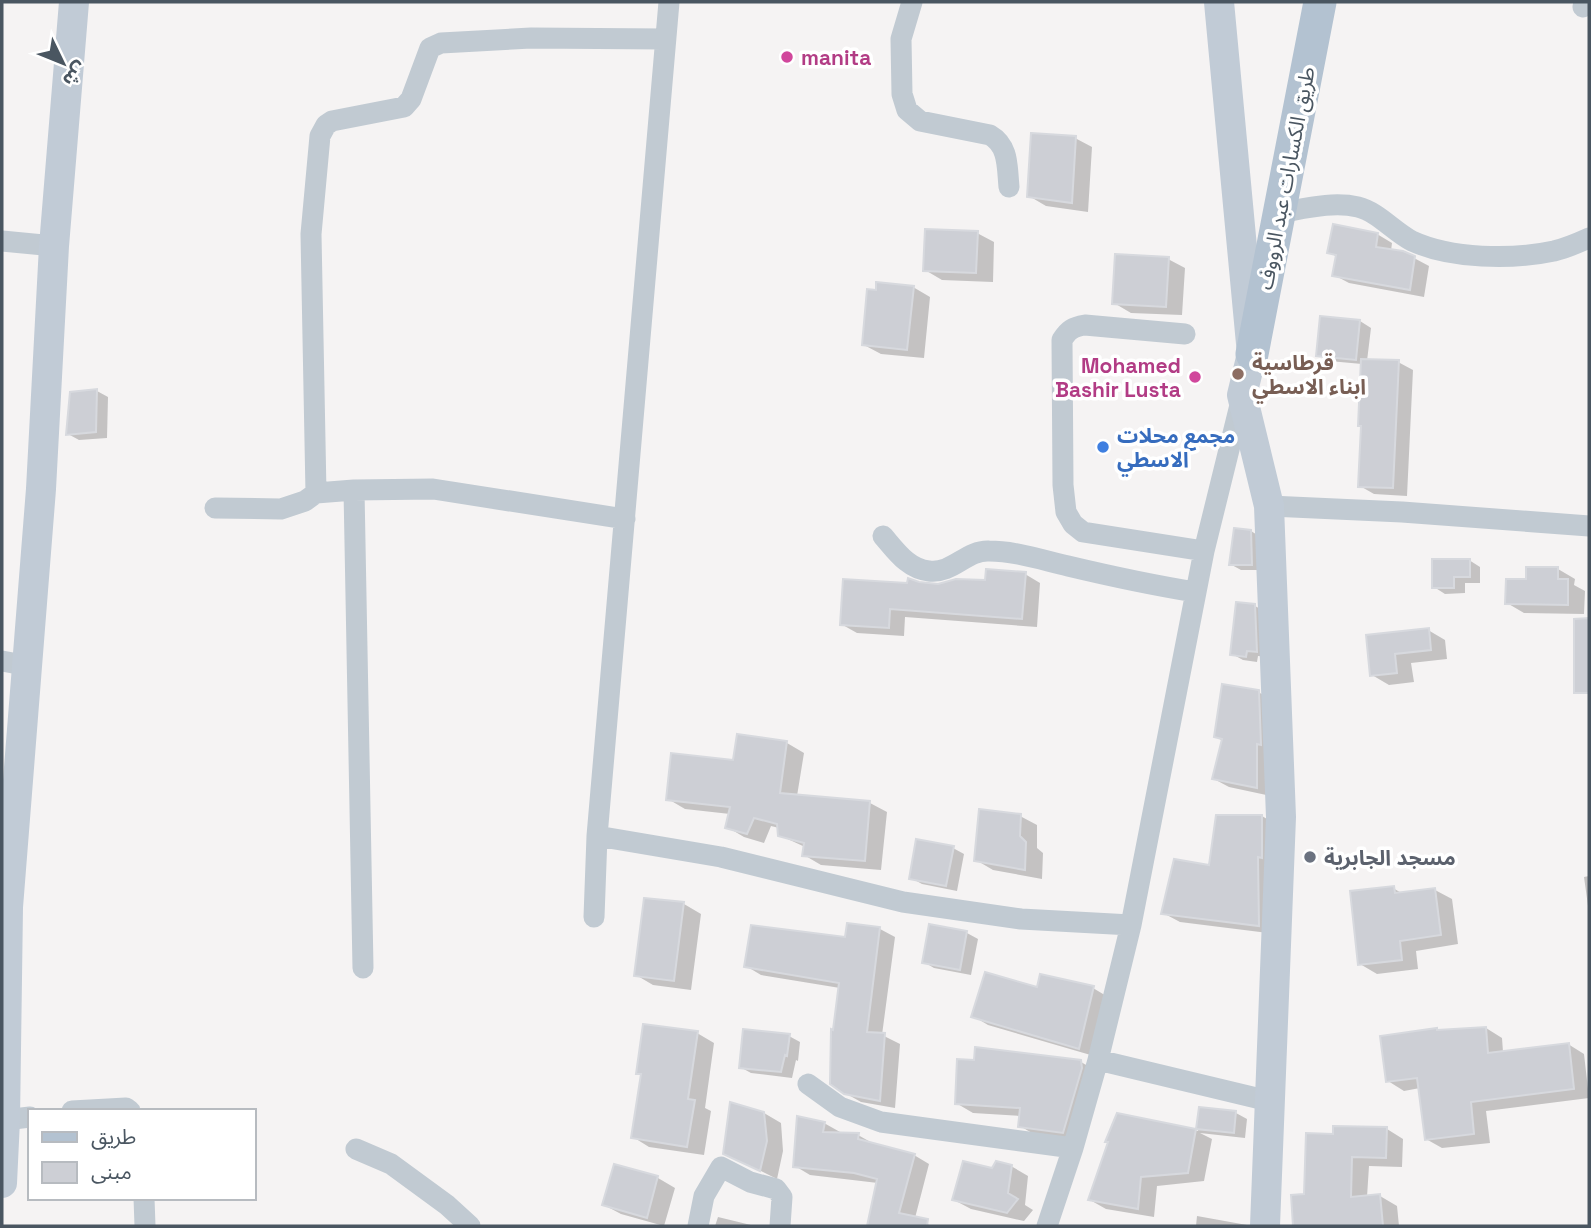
<svg xmlns="http://www.w3.org/2000/svg" width="1591" height="1228" font-family="'Space Grotesk','Noto Sans Arabic',sans-serif">
	<rect width="100%" height="100%" fill="#f5f3f3"/>
	<path fill="#0003" d="M1075 138 1092 147 1088 212 1046 206 1029 196Z
		M977 233 994 242 993 282 942 280 925 270Z
		M1377 234 1392 243 1391 251 1414 258 1429 266 1424 297 1349 283 1334 275 1337 257 1329 252Z
		M1168 259 1185 268 1182 315 1131 313 1114 303Z
		M913 287 930 297 924 358 881 354 864 345 877 292Z
		M1360 321 1371 328 1367 361 1398 362 1413 370 1407 496 1374 494 1360 486 1363 427 1362 364 1329 361 1318 355Z
		M97 391 108 397 107 438 79 440 68 434Z
		M1251 531 1262 538 1263 570H1241L1230 564Z
		M1469 560 1480 567V583H1465V593L1445 594 1434 587Z
		M1558 569 1575 579 1574 585 1585 591 1584 614 1524 613 1507 603 1527 581Z
		M1025 574 1040 583 1037 627 905 617 904 636 857 633 841 624 938 586 987 582Z
		M1255 606 1266 612 1268 657 1258 656 1257 662 1243 660 1232 654Z
		M1428 630 1445 640 1447 659 1411 663 1414 682 1389 685 1372 675 1368 637Z
		M1258 692 1273 700 1271 796 1229 787 1214 779 1223 741 1216 737Z
		M738 736 787 743 804 753 797 796 870 803 887 812 881 870 821 865 804 855 805 847 779 835V828L771 826 764 843 744 837 727 827 730 814 685 809 668 799 734 762Z
		M1020 816 1037 825V848L1043 853 1042 879 993 870 976 860Z
		M1262 816 1279 826 1276 934 1180 922 1163 913Z
		M953 848 964 854 957 891 922 884 911 878Z
		M1589 876V913L1584 877Z
		M1393 888 1403 894 1435 890 1452 899 1458 944 1416 951 1418 969 1377 974 1360 964Z
		M684 904 701 914 691 990 653 985 636 975Z
		M930 926 967 933 978 939 971 975 934 968 924 962Z
		M880 929 895 937 882 1035 900 1044 895 1108 861 1102 845 1093 834 1031 840 988 761 975 746 966Z
		M1093 988 1108 997 1094 1056 988 1025 973 1016 1038 990Z
		M1486 1028 1502 1038 1503 1052 1568 1044 1584 1054 1589 1098 1486 1111 1490 1143 1442 1148 1426 1139 1420 1088 1404 1091 1388 1081 1436 1030 1440 1032Z
		M697 1033 714 1043 705 1108 711 1111 704 1155 649 1147 633 1137 642 1075 638 1073Z
		M789 1036 800 1042 798 1061 796 1060 792 1078 751 1073 740 1067Z
		M1081 1062 1098 1072 1080 1142 1037 1136 1020 1126 1021 1116 973 1113 956 1103Z
		M1200 1109 1236 1113 1247 1119 1245 1138 1200 1133 1212 1139 1204 1181 1157 1186 1154 1217 1106 1209 1090 1200 1118 1115 1198 1131Z
		M764 1113 781 1123 783 1151 777 1179 725 1153Z
		M824 1123 840 1132 839 1134 858 1135 874 1144 914 1155 929 1164 915 1218 931 1226H869L878 1183 810 1175 795 1166Z
		M1387 1129 1403 1139 1402 1167 1369 1166 1367 1197 1380 1196 1397 1206 1399 1226H1295L1292 1197 1306 1196 1335 1136Z
		M615 1166 658 1178 675 1188 664 1226 621 1214 604 1205Z
		M1011 1166 1028 1176 1025 1205 1033 1210 1024 1221 971 1209 954 1200 993 1170Z
		M1197 1216 1247 1225 1250 1226H1196Z
		M718 1217 755 1226H715Z"/>
	<path fill="#cdcfd5" stroke="#d7d9de" stroke-width="2" d="M1031 133 1076 136 1072 203 1027 197Z
		M1333 224 1378 233 1376 247 1403 251 1415 256 1410 290 1332 276 1336 255 1327 253Z
		M925 229 978 231 976 273 923 271Z
		M1115 254 1169 257 1166 307 1112 304Z
		M876 282 914 286 907 350 862 345 867 289 876 290Z
		M1320 316 1360 320 1356 360 1316 356Z
		M1361 359 1399 360 1393 488 1358 487 1361 426H1358Z
		M97 389 96 432 66 435 70 392Z
		M1234 528 1251 530 1252 565H1229Z
		M1432 559H1470V577H1454V588H1432Z
		M1526 567H1558V579H1568V605L1505 604 1506 579H1526Z
		M986 569 1026 572 1022 619 890 609 889 628 840 625 843 579 907 583 908 578 919 582 938 584 956 579 985 580Z
		M1236 602 1255 604 1257 652 1247 651 1246 657 1230 655Z
		M1589 618V693H1574V619Z
		M1429 628 1431 650 1395 654 1397 673 1370 676 1366 635Z
		M1222 684 1259 690 1261 745 1257 744V788L1212 779 1222 739 1214 737Z
		M737 734 787 741 780 793 870 801 865 861 802 856 804 843 778 836 777 824 754 818 747 834 725 828 730 807 666 800 671 753 733 760Z
		M979 809 1021 814 1020 836 1026 842 1025 870 974 861Z
		M1216 815H1262V858L1258 857 1259 926 1161 914 1174 859 1209 865Z
		M916 839 954 846 946 886 909 879Z
		M1394 886 1395 893 1435 888 1441 935 1400 941 1402 960 1358 965 1350 891Z
		M644 898 684 902 674 981 634 976Z
		M847 923 880 927 867 1032 885 1033 880 1101 844 1094 830 1084 831 1029 833 1030 839 983 744 967 751 925 845 937Z
		M929 924 967 931 960 970 922 963Z
		M985 972 1037 987 1040 974 1094 986 1079 1049 971 1017Z
		M643 1024 698 1031 688 1099 695 1100 687 1147 631 1138 641 1074H636Z
		M1486 1027 1488 1053 1569 1043 1574 1089 1471 1102 1474 1134 1425 1140 1417 1078 1386 1082 1380 1036 1437 1028V1030Z
		M743 1029 790 1034 787 1056 785 1055 781 1072 739 1068Z
		M975 1047 1081 1060 1082 1068 1063 1133 1018 1127 1020 1108 955 1104 957 1059 974 1060Z
		M730 1102 764 1112 767 1141 760 1171 723 1154Z
		M1199 1107 1236 1111 1234 1133 1196 1129Z
		M1117 1113 1196 1129 1188 1173 1141 1177 1138 1209 1088 1200 1108 1142H1105Z
		M797 1116 825 1122 823 1132 859 1133 858 1139 915 1154 899 1213 928 1219 927 1226H867L877 1179 854 1173 793 1167Z
		M1333 1126 1387 1127 1386 1158 1352 1157 1351 1197 1380 1194 1383 1226H1293L1291 1195 1304 1194 1306 1133 1333 1134Z
		M963 1161 992 1168 996 1161 1012 1165 1008 1193 1018 1199 1007 1213 952 1200Z
		M614 1164 658 1176 647 1218 602 1205Z"/>
	<g fill="none" stroke-linecap="round" stroke-linejoin="round">
		<path stroke="#c1cad2" stroke-width="21" d="M912 2 901 39 902 94 907 110 920 121 990 135C1009 146 1007 167 1009 187
			M1583 7 1584 2
			M1278 213C1303 209 1332 201 1358 207 1378 212 1393 231 1412 241 1451 259 1512 260 1554 251 1566 248 1578 243 1589 238
			M2 241 54 246
			M1185 334 1085 325C1073 327 1068 330 1062 340L1063 485 1066 512 1073 524 1083 532 1204 551
			M316 493 311 234 320 136 326 125 332 121 404 107 411 99 430 48 441 43 531 38 664 39
			M1269 506 1402 512 1589 526
			M215 508 281 509 305 501 316 493 354 490
			M883 536C896 551 908 569 929 571 953 574 966 550 989 551 1015 551 1042 560 1068 566 1110 576 1152 585 1195 592
			M2 661 29 666
			M597 836 721 857 903 902 1021 919 1131 925
			M594 917 597 836 669 2
			M363 968 354 490 433 489 625 519
			M1098 1060 1269 1101
			M808 1084 840 1107 881 1122 1073 1148
			M72 1111 126 1108 130 1111
			M5 1120 30 1117
			M356 1149 391 1164 447 1205 470 1226
			M144 1198 145 1226
			M698 1226 704 1196 721 1167 750 1182 776 1189 782 1197 780 1226
			M1047 1226 1073 1148 1098 1060 1131 925 1204 551 1241 401"/>
		<path stroke="#c1cbd6" stroke-width="30" d="M1219 2 1252 354 1242 395 1269 506 1281 817 1265 1226
			M2 1183 5 1120 8 907 41 489 54 246 74 2"/>
		<path stroke="#b3c2d1" stroke-width="33" d="M1252 354 1320 2"/>
	</g>
	<g fill="#d1479c" stroke="#fff" stroke-width="2.5">
		<circle cx="787" cy="57" r="7"/>
		<circle cx="1195" cy="377" r="7"/>
	</g>
	<circle fill="#8d6e63" stroke="#fff" stroke-width="2.5" cx="1238" cy="374" r="7"/>
	<circle fill="#3f7fe0" stroke="#fff" stroke-width="2.5" cx="1103" cy="447" r="7"/>
	<circle fill="#6b7280" stroke="#fff" stroke-width="2.5" cx="1310" cy="857" r="7"/>
	<g text-anchor="middle" dominant-baseline="central" stroke-width="7" stroke-linejoin="round" paint-order="stroke">
		<g font-size="21" font-weight="bold" fill="#b23c85" stroke="#fff" text-anchor="start">
			<text x="801" y="57">manita</text>
			<text x="1181" y="365" text-anchor="end">Mohamed<tspan x="1181" dy="24">Bashir Lusta</tspan></text>
		</g>
		<g font-size="21" fill="#4a5661" stroke="#fff">
			<text transform="translate(1286 178) rotate(-79)">طريق الكسارات عبد الرووف</text>
		</g>
		<g font-size="21" font-weight="bold" fill="#785e54" stroke="#fff" text-anchor="start">
			<text x="1252" y="362">قرطاسية<tspan x="1252" dy="24">ابناء الاسطي</tspan></text>
		</g>
		<g font-size="21" font-weight="bold" fill="#366cbe" stroke="#fff" text-anchor="start">
			<text x="1117" y="435">مجمع محلات<tspan x="1117" dy="24">الاسطي</tspan></text>
		</g>
		<g font-size="21" font-weight="bold" fill="#5b616d" stroke="#fff" text-anchor="start">
			<text x="1324" y="857">مسجد الجابرية</text>
		</g>
	</g>
	<rect width="1591" height="1228" fill="none" stroke="#4a5661" stroke-width="7"/>
	<rect x="28" y="1109" width="228" height="91" fill="#ffffff" stroke="#b7bbc0" stroke-width="2"/>
	<rect x="42" y="1132" width="35" height="10" fill="#b3c2d1" stroke="#b7bbc0" stroke-width="2"/>
	<text x="91" y="1144" font-size="21" fill="#4a5661">طريق</text>
	<rect x="42" y="1162" width="35" height="21" fill="#cdcfd5" stroke="#b7bbc0" stroke-width="2"/>
	<text x="91" y="1179" font-size="21" fill="#4a5661">مبنى</text>
	<g transform="translate(63 63) rotate(133)" stroke="#ffffff" stroke-width="5" paint-order="stroke">
	<path d="M0-5L12 26L0 18L-12 26Z" fill="#4a5661"/>
	<text y="-10" font-size="19" font-weight="bold" text-anchor="middle" fill="#4a5661">ش</text>
	</g>
</svg>
